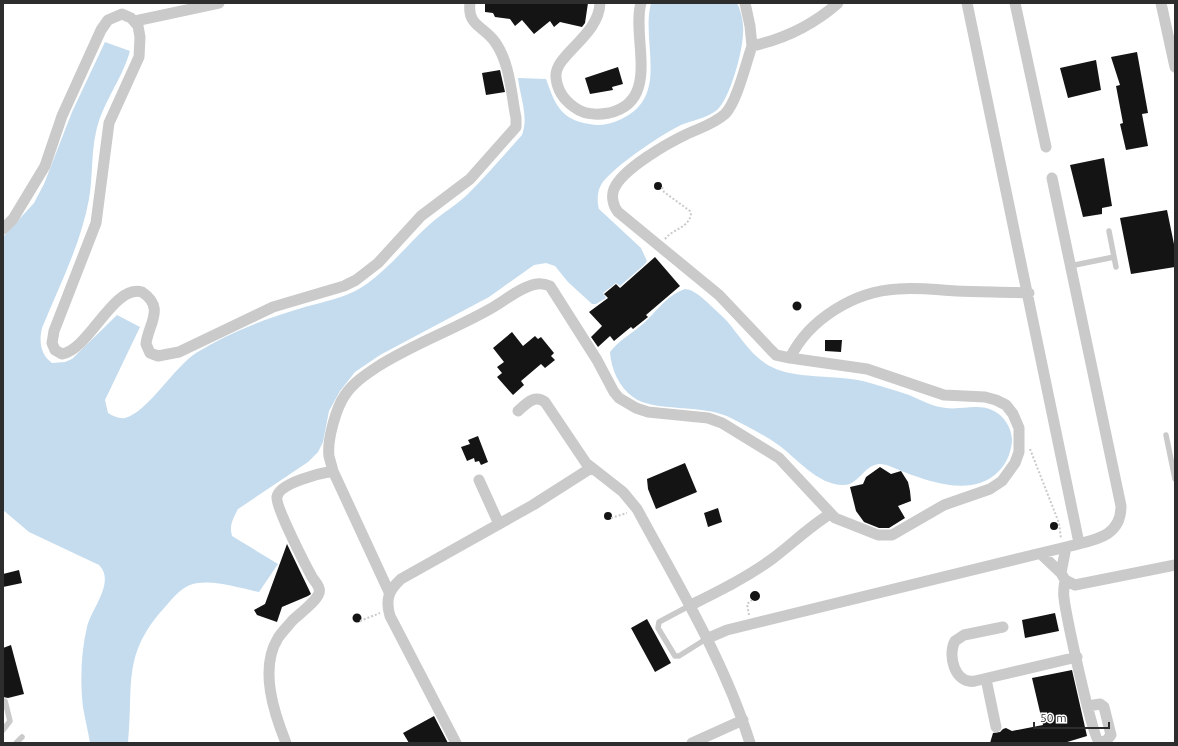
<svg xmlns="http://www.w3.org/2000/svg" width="1178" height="746" font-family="Ubuntu,sans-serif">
	<rect width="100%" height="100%" fill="#fff"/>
	<path fill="#c4dcee" d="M651 3H737C741 11 744 24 743 33 743 50 730 99 717 110 707 118 693 120 681 125 662 134 611 168 601 185 597 192 597 202 599 209L641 248 647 261 644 265 620 286 616 283 603 293 606 298 596 304H592L568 282 555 266 546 263 534 265 489 297 380 355 355 372 340 391 329 411 323 442 318 452 308 462 238 509C233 519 229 525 232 536L278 564 259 592C238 588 211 578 190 585 180 589 172 599 165 607 121 655 134 685 128 743H90C88 731 85 719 83 707 80 681 81 652 87 627 91 609 116 582 99 565L29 532 3 510V237L34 203 44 184 72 112 105 42 130 51C122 80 102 103 96 132 91 154 93 177 89 199 81 244 59 286 42 328 39 341 40 354 52 363L65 362 72 359 117 315 140 327 105 400 108 413C113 416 119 419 125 418 148 412 174 367 196 353 225 335 259 321 292 311 318 302 345 300 368 283 391 266 408 244 429 225 441 214 455 206 467 195 486 176 504 155 522 135 529 116 520 97 518 78L546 79C555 104 560 119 589 124 604 127 614 123 627 116 668 92 641 41 651 3Z
		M685 289C694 290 700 296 707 302 713 308 720 314 726 320 741 337 753 360 776 369 802 379 835 375 863 381 878 385 894 390 909 395 921 400 933 407 946 408 962 410 979 403 994 411 1004 416 1011 427 1012 439 1012 450 1007 463 999 471 974 497 933 483 904 472 896 469 888 464 879 464 864 465 858 486 843 485 817 485 796 457 777 444 763 434 746 426 731 418 702 403 654 413 633 397 619 387 611 369 610 352 620 339 633 333 644 323 657 311 667 295 685 289Z"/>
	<path fill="#141414" d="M485 3H588L585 23 582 27 560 22 554 27 550 21 534 34 522 20 515 26 510 19 495 17 493 13 485 12Z
		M1137 52 1148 113 1142 114 1148 146 1126 150 1120 124 1123 123 1116 86 1120 85 1111 57Z
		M1096 60 1101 90 1068 98 1060 68Z
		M618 67 623 84 612 87 613 90 590 94 585 78Z
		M500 70 505 92 486 95 482 73Z
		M1104 158 1112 206 1102 208V214L1083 217 1070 165Z
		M654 186a4 4 0 1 1 8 0a4 4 0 1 1-8 0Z
		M1167 210 1175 249V267L1131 274 1120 218Z
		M655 257 680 286 646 315 648 317 633 329 631 327 614 341 610 336 598 347 591 337 602 326 589 312 608 298 604 294 616 284 620 288Z
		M792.5 306a4.5 4.5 0 1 1 9 0a4.5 4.5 0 1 1-9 0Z
		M512 332 523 346 535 336 538 339 541 337 554 353 551 356 555 360 545 368 541 364 521 381 524 385 513 395 497 377 502 373 497 367 504 362 493 348Z
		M825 340H842L841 352 825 351Z
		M478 436 488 462 481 465 479 461 475 462 474 458 467 461 461 447 470 444 468 440Z
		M685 463 697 492 656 509 648 489 647 479Z
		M880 467 891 474 901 471 908 482 910 491 911 501 898 506 905 518 889 528H879L864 522 856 511 850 487 863 484 866 477Z
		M718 508 722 522 708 527 704 513Z
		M604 516a4 4 0 1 1 8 0a4 4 0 1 1-8 0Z
		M1050 526a4 4 0 1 1 8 0a4 4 0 1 1-8 0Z
		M287 544 311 594 308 596 282 607 277 622 257 615 254 610 265 604Z
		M19 570 22 583 3 587V574Z
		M750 596a5 5 0 1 1 10 0a5 5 0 1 1-10 0Z
		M1055 613 1059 631 1025 638 1022 620Z
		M352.5 618a4.5 4.5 0 1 1 9 0a4.5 4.5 0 1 1-9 0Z
		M647 619 671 663 655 672 631 628Z
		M11 645 24 694 8 698 3 697V648Z
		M1072 670 1087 736 1064 743H990L993 733 1000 732 1003 729 1006 728 1012 731 1043 725 1032 678Z
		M434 716 448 743H409L403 733Z"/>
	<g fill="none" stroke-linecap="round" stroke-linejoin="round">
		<path stroke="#cacaca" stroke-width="2" stroke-dasharray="2 2" stroke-linecap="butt" d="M662 187 664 192 690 211 691 215C687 229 674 228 665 239
			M1030 449 1059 523 1061 539
			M611 518 627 513
			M749 615 747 604 752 600
			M360 621 380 613"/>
		<path stroke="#cacaca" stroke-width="5.5" d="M1109 231 1116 267
			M1070 266 1114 257
			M1166 435 1175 479
			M689 606 659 622 658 628 675 656H679L706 639
			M3 730 10 721 5 701
			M16 743 22 737"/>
		<path stroke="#cacaca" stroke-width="11" d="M600 3C599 36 554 55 556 77 557 90 564 100 574 107 584 115 598 115 609 113 662 101 631 37 641 3
			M745 3 750 26 752 46C784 39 813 25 838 3
			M967 3 1079 543
			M1015 3 1046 147
			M1161 3 1175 67
			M135 21 219 3
			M752 46C746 63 737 102 725 114 714 124 700 128 687 134 668 143 622 169 614 189 611 196 613 206 618 212L719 295 771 350 776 355 790 358C809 319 855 291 898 289 918 287 937 290 956 291 980 292 1005 292 1029 293
			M3 229 13 219 45 166 62 116 101 30 108 20 122 14 131 18 138 26 140 37 139 57 109 123 96 223 54 331 52 343 55 350 62 354C90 349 113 284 142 292 166 308 148 324 146 344L150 353 158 356 179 352 273 307 344 286 356 280 378 263 421 216 470 179 516 127V118C511 93 510 63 495 42 484 26 467 26 470 3
			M518 411C526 404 534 394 545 402L586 463 623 492 637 509C678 585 724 660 750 743
			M479 480 499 524
			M1041 554 1061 573 1065 580 1075 585 1175 565
			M1061 573 1066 547
			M1065 580C1064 586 1063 592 1064 598 1066 615 1092 737 1099 742L1106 741 1111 735 1104 707 1100 704 1088 706
			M389 592 333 471C332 466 330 461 329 456 327 440 336 408 345 395 353 383 365 375 377 367 413 344 453 330 490 309 503 302 514 292 527 287 535 283 543 283 550 286L597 360 614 392 619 398 636 408 648 412 708 418 722 423 779 458 835 518 878 535H892L944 505 990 489 1002 481 1015 463 1019 452V428L1013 414 1006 405 996 400 985 397 944 395 867 369 790 358
			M689 606C717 592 746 578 772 559 792 544 809 527 830 514
			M1003 627 964 635 955 641C947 655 955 685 975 681L1077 657
			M706 639 727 630 1066 547C1091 540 1121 539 1121 506L1052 178
			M986 679 996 727
			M286 743C274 713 259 669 278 638 282 632 287 627 292 621 299 614 316 602 319 593 321 587 315 582 312 577 306 566 275 506 277 497 279 483 321 473 333 471
			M456 743 390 616C385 599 389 590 401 579L533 505 591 468
			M692 743 743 720"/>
	</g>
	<rect width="1178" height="746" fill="none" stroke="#2d2d2d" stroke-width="8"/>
	<path d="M1034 722v6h75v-6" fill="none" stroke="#2d2d2d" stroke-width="2"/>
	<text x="1040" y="722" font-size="12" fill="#2d2d2d" stroke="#ffffff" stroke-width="3" paint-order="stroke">50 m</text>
</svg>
